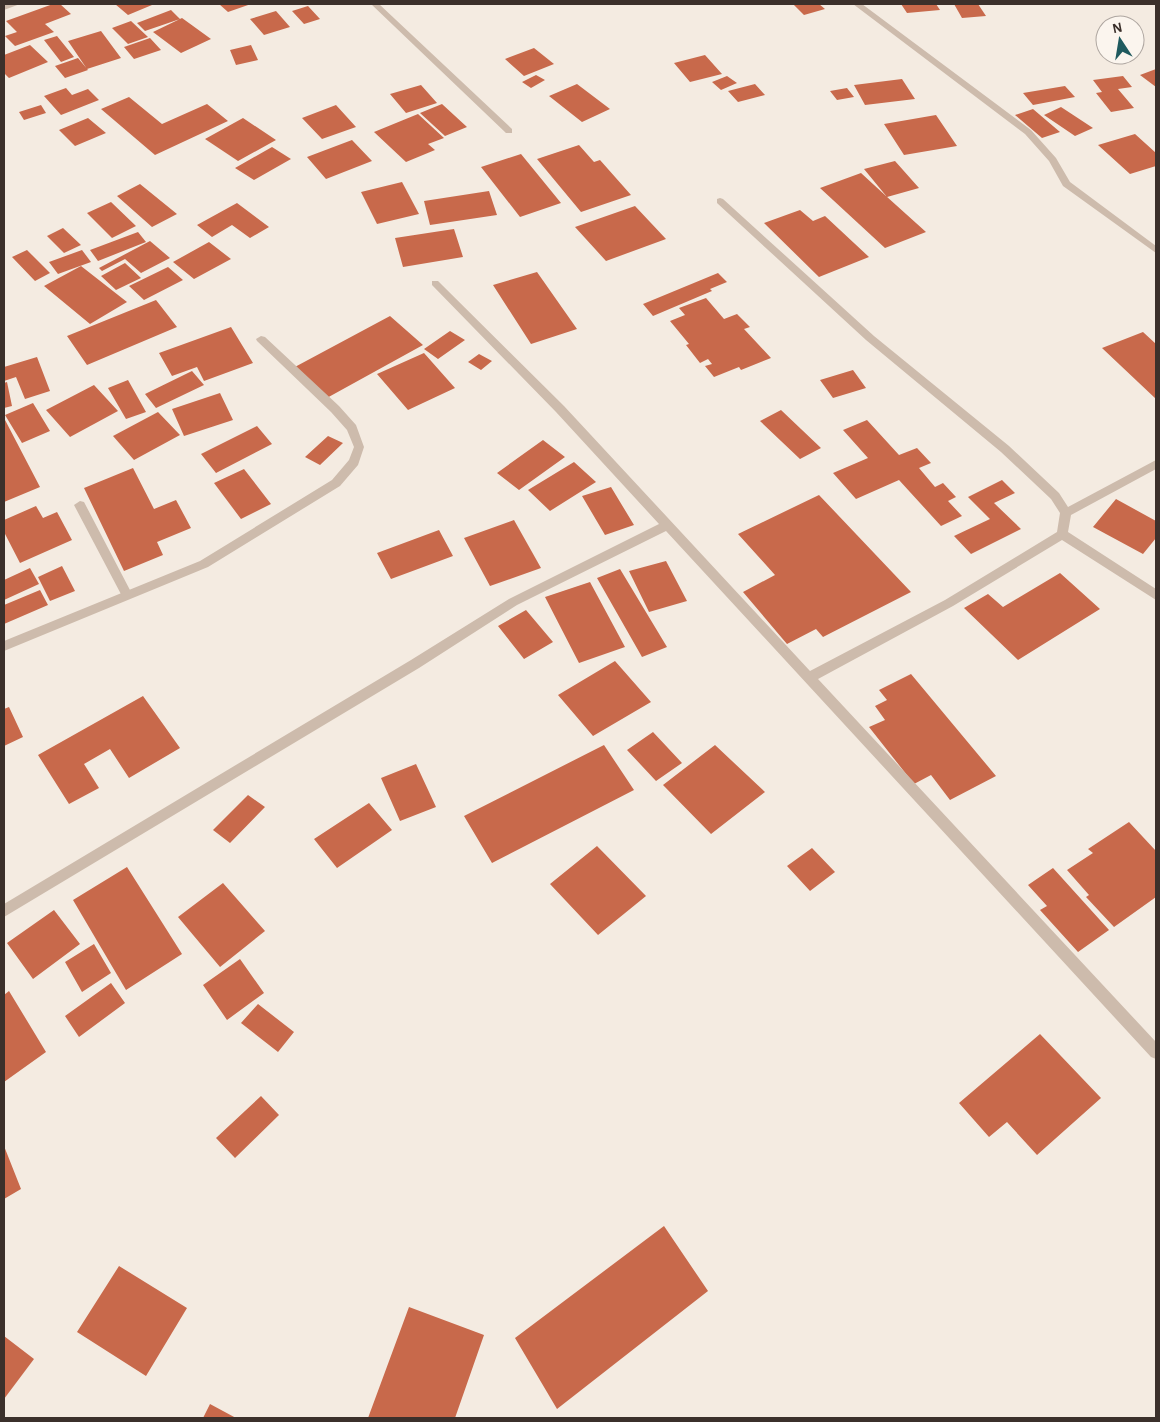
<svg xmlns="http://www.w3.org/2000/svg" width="1160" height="1422" font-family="'Alegreya Sans',sans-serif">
	<rect width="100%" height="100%" fill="#f4ebe1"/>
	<path fill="#c8694b" d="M53 4H60L71 14 45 24 54 32 15 46 5 36 17 32 6 21Z
		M115 4H151L152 5 128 15Z
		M219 4H251L228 12Z
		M793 4H819L825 9 804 15Z
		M901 4H936L940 10 907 13Z
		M954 4H978L986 16 962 18Z
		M308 6 320 19 304 24 292 11Z
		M171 10 180 19 145 31 137 23Z
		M276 11 290 27 264 35 250 19Z
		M182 18 211 39 181 53 153 32Z
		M131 21 148 37 128 44 112 28Z
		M101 31 121 58 87 69 68 41Z
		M57 36 74 57 61 62 44 40Z
		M150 38 161 50 134 59 124 47Z
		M30 45 48 62 9 78 4 73V55Z
		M251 45 258 60 236 65 230 50Z
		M534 48 554 64 524 76 505 59Z
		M705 55 722 74 690 82 674 63Z
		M78 58 88 70 65 78 55 66Z
		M1156 69V87L1140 75Z
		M536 75 545 80 531 88 522 82Z
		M727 76 737 83 721 90 712 82Z
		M1123 76 1132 87 1118 89 1134 108 1111 112 1096 93 1102 92 1093 80Z
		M902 79 915 99 865 105 854 85Z
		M577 84 610 109 582 122 549 96Z
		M755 84 765 95 738 102 728 91Z
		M421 85 437 103 406 113 390 94Z
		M1065 86 1075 97 1033 105 1023 93Z
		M66 88 72 95 88 89 99 100 61 115 44 96Z
		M847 88 854 97 837 100 830 91Z
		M129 97 162 124 207 104 228 121 155 155 101 109Z
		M442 104 467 127 445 136 420 113Z
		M41 105 46 113 24 120 19 112Z
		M336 105 356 127 322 139 302 118Z
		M1061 107 1093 128 1075 136 1044 115Z
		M1033 109 1060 132 1042 138 1015 115Z
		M418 114 444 138 428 144 435 150 406 162 374 132Z
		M936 115 957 146 904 155 884 124Z
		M88 118 106 133 75 146 59 130Z
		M243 118 276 140 238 161 205 139Z
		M1135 134 1156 153V166L1130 174 1098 145Z
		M352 140 372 161 326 179 307 157Z
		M579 145 594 162 600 160 631 195 581 212 537 159Z
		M272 147 291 159 254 180 235 168Z
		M521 154 561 203 520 217 481 167Z
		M895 161 919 188 887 197 864 169Z
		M861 173 886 196 926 232 885 248 820 188Z
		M402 182 419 214 377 224 361 192Z
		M140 184 177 214 152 227 117 196Z
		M489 191 497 215 430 225 424 201Z
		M111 202 136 226 112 238 87 213Z
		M237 203 269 227 250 238 232 225 212 237 197 225Z
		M635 206 666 239 606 261 575 227Z
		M800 210 813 221 825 216 869 257 819 277 764 223Z
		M63 228 81 245 64 253 47 236Z
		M454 229 463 257 403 267 395 238Z
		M138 232 146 242 98 261 90 250Z
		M150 241 170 258 141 273 125 259 102 271 99 268Z
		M209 242 231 259 194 279 173 262Z
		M27 250 50 273 35 281 12 257Z
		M82 250 91 262 58 274 49 262Z
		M125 263 141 278 116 290 101 276Z
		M81 266 127 302 90 324 44 286Z
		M168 267 183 280 144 300 129 286Z
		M537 272 577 329 531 344 493 285Z
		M718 273 727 282 710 289 712 291 653 316 643 304Z
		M706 298 724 319 737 314 750 327 744 329 771 358 741 370 739 367 714 377 705 366 712 364 708 359 700 363 686 345 689 344 670 321 685 315 679 308Z
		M156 300 177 327 87 365 67 336Z
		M390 316 423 345 325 399 293 368Z
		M231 327 253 363 204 381 197 367 172 376 159 353Z
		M450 331 465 340 438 359 424 349Z
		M1143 332 1156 344V399L1102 348Z
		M424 353 455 388 408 410 377 374Z
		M479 354 492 361 481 370 468 362Z
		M37 357 50 391 25 399 16 377 4 381V367Z
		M853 370 866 388 833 398 820 380Z
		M192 371 204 385 156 408 145 394Z
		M128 380 146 412 126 419 108 388Z
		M7 382 12 406 4 408V383Z
		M94 385 118 411 70 437 46 410Z
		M220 393 233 420 184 436 172 409Z
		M33 403 50 431 22 443 5 415Z
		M781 410 821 448 800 459 760 421Z
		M158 412 180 435 134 460 113 436Z
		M4 418 40 487 4 502Z
		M867 420 899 455 917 448 931 463 919 468 935 487 943 483 956 497 948 501 962 516 941 526 899 480 856 499 833 473 868 458 843 430Z
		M257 426 272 444 216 473 201 454Z
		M328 436 343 443 320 465 305 457Z
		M543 440 565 457 519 490 497 473Z
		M574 462 596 482 550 511 528 490Z
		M133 468 154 509 176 500 191 528 157 542 163 555 124 571 84 488Z
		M244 469 271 504 241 519 214 483Z
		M1002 480 1015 493 994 503 1021 529 971 554 954 536 990 519 968 497Z
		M611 487 634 525 605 535 582 496Z
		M819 495 911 592 823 637 816 629 787 644 743 592 775 575 738 534Z
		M1116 499 1156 521V538L1143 554 1093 527Z
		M36 506 43 518 57 512 72 540 20 563 4 532V520Z
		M514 520 541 568 490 586 464 538Z
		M439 530 453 556 391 579 377 553Z
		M666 561 687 601 649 612 629 571Z
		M62 566 75 591 50 601 38 577Z
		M30 568 39 584 4 600V580Z
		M620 569 667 647 642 657 597 578Z
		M1060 573 1100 609 1018 660 964 608 988 594 1003 607Z
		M590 582 625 647 579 663 545 597Z
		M40 590 48 605 4 624V605Z
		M526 610 553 642 524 659 498 626Z
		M615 661 651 702 593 736 558 695Z
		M911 674 996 776 950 800 931 775 914 784 869 727 885 720 875 706 887 700 879 690Z
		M143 696 180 748 129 778 110 749 84 764 99 788 69 804 38 755Z
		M9 707 23 737 4 746V709Z
		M653 732 682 763 656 781 627 750Z
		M604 745 634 790 492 863 464 816Z
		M715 745 765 792 711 834 663 785Z
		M416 764 436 807 400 821 381 778Z
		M248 795 265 807 230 843 213 830Z
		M369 803 392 830 337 868 314 839Z
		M1129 822 1156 851V897L1114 927 1086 897 1089 895 1067 870 1093 853 1088 849Z
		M597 846 646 896 598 935 550 884Z
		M812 848 835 872 810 891 787 866Z
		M127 867 182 954 126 990 73 900Z
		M1053 868 1109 930 1078 952 1040 910 1047 906 1028 885Z
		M223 883 265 931 220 967 178 917Z
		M54 910 80 944 33 979 7 943Z
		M94 944 111 973 82 992 65 962Z
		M240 959 264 993 227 1020 203 985Z
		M111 983 125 1003 79 1037 65 1016Z
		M9 991 46 1052 4 1082V995Z
		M258 1004 294 1032 278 1052 241 1023Z
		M1040 1034 1101 1098 1037 1155 1007 1122 989 1137 959 1103Z
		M261 1096 279 1115 235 1158 216 1138Z
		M4 1146 21 1189 4 1199Z
		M664 1226 708 1291 557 1409 515 1338Z
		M119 1266 187 1308 146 1376 77 1332Z
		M409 1307 484 1335 455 1418H368Z
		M4 1336 34 1359 4 1399Z
		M210 1404 236 1418H203Z"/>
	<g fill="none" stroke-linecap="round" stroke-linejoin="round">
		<path fill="#cdbbac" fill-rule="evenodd" d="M80 501 84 502 131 592 133 595 131 598H123L74 505Z"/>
		<path fill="#cdbbac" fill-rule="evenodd" d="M9 4H20L4 10V5Z
			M371 4H379L512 129V133H506Z
			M853 4H862L1031 130 1056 158 1070 182 1156 246V253L1063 186 1049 161 1025 134Z
			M720 198 723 199 874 336 1009 446 1059 493 1068 507 1156 460V469L1071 515 1068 532 1156 589V600L1062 540 953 606 818 679 1156 1042V1059L1151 1057 666 531 517 605 419 668 4 917V904L411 660 509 599 659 524 556 412 432 285V281H438L564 406 810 671 945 600 1057 532 1060 513 1051 499 1001 452 866 340 717 203V199Z
			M261 336 265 337 339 406 356 425 364 447 358 465 340 486 208 567 4 651V641L200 561 332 480 349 460 354 447 347 430 331 412 257 341 256 339Z"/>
	</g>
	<rect width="1160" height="1422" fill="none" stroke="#3b302b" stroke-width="10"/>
	<g transform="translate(1120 40) rotate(348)"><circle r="24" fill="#fbf5ee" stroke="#aea6a0"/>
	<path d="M0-4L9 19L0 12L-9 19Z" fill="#1f5a5e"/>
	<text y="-8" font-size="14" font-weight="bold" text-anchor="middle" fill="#3b302b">N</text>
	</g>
</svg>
